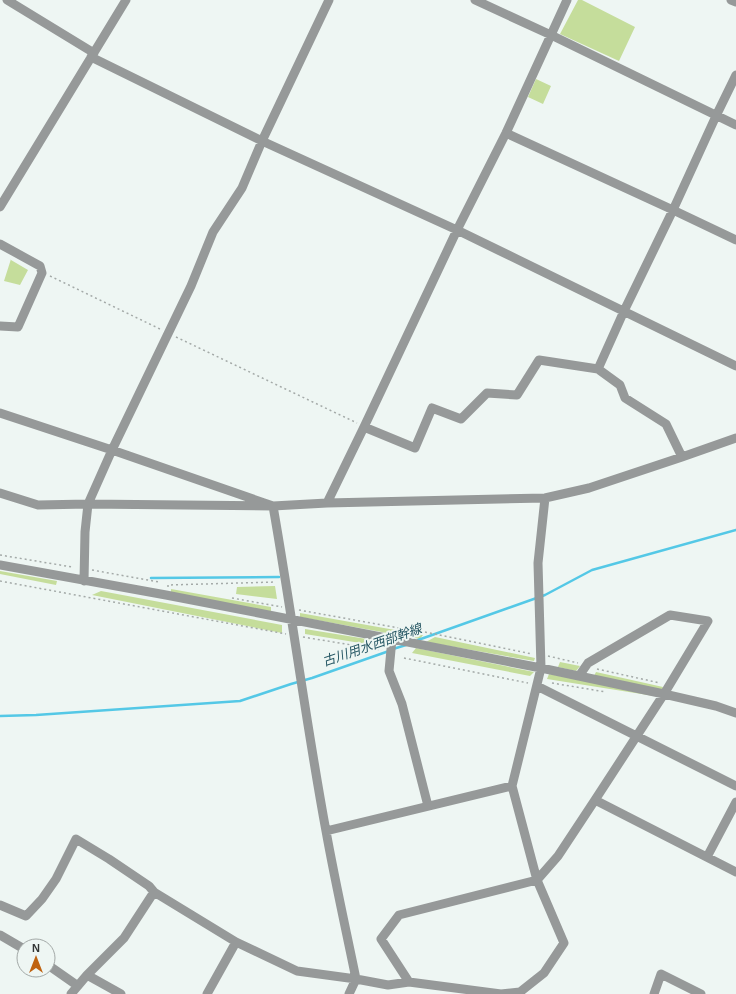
<svg xmlns="http://www.w3.org/2000/svg" width="736" height="994" font-family="Helvetica,'Noto Sans JP',sans-serif">
	<rect width="100%" height="100%" fill="#eef6f3"/>
	<path fill="#c5dd9b" d="M578 0H582L635 27 619 61 560 34Z
		M536 79 551 86 543 104 528 97Z
		M11 260 28 270 20 285 4 281 11 259Z
		M0 571 57 581 56 585 0 574Z
		M275 586 277 599 236 594 237 587Z
		M171 589 271 607V613L171 593Z
		M101 591 282 625V633L92 595Z
		M300 613 423 635 420 639 300 617Z
		M305 629 385 642V647L305 634Z
		M435 637 535 658 534 661 426 642Z
		M416 648 534 672 530 676 412 653Z
		M560 662 580 666 576 671 558 667Z
		M596 672 663 687 662 690 594 676Z
		M549 674 654 693V696L547 679Z"/>
	<g fill="none" stroke-linecap="round" stroke-linejoin="round">
		<path stroke="#54c8e6" stroke-width="2.5" d="M151 578 279 577
			M418 640 545 595 592 570 736 530
			M393 649 406 645
			M0 716 36 715 240 701 291 684 312 678 389 651"/>
		<path stroke="#a4aaa8" stroke-width="1.5" stroke-dasharray="2 3" stroke-linecap="butt" d="M50 276 160 329
			M176 337 357 423
			M0 555 72 567
			M92 570 159 582
			M0 581 286 634
			M168 587V585L276 582
			M232 598 282 607
			M299 610 421 632
			M425 632 532 654
			M303 637 382 650
			M548 656 578 663
			M404 658 528 683
			M597 669 660 683
			M552 683 606 692"/>
		<path stroke="#969999" stroke-width="9" d="M7 0 94 53
			M475 0 551 35 736 125
			M731 0 736 2
			M91 57 262 141 457 230 736 366
			M506 133 673 210 736 240
			M0 207 126 0
			M0 244 40 266 42 273 18 327 0 326
			M598 369 624 311 673 210 716 116 736 75
			M0 413 112 450 273 506C292 614 306 723 326 831 335 881 346 930 356 979L349 994
			M364 427 415 448 432 408 461 419 487 393 517 395 539 360 598 369 620 385 625 398 666 424 682 457
			M0 493 38 505 88 504 273 506 327 503 545 498 589 488 682 457 736 438
			M327 503 364 427 457 230 506 133 567 0
			M0 565 166 595 541 668 664 694 716 706 736 713
			M84 581 85 532 88 504 112 450 191 286 213 232 242 188 262 141 329 0
			M392 639 389 671 402 704 428 806
			M537 686 736 786
			M595 800 736 872
			M326 831 512 786
			M707 857 736 802
			M0 905 26 916 42 899 56 879 76 839 109 859 149 886 154 892 236 942 297 971 356 979 388 985 409 982 501 994 520 992 544 973 564 943 537 880 512 786 541 668 538 563 545 498
			M0 935 24 949
			M48 965 78 986
			M87 975 121 994
			M409 982 381 939 399 915 537 880 558 856 595 800 664 694 708 621 670 615 588 663 579 676
			M71 994 87 975 124 938 154 892
			M207 994 236 942
			M654 994 661 974 701 994"/>
	</g>
	<g text-anchor="middle" dominant-baseline="central" stroke-width="4" stroke-linejoin="round" paint-order="stroke">
		<g font-size="13" font-style="italic" fill="#255663" stroke="#eef6f3">
			<text transform="translate(372 645) rotate(-19)">古川用水西部幹線</text>
		</g>
	</g>
	<g transform="translate(36 958)"><circle r="19" fill="#eef6f3" stroke="#a3a9a7"/>
	<path d="M0-3L7 15L0 10L-7 15Z" fill="#bf6311"/>
	<text y="-6" font-size="11" font-weight="bold" text-anchor="middle" fill="#323534">N</text>
	</g>
</svg>
